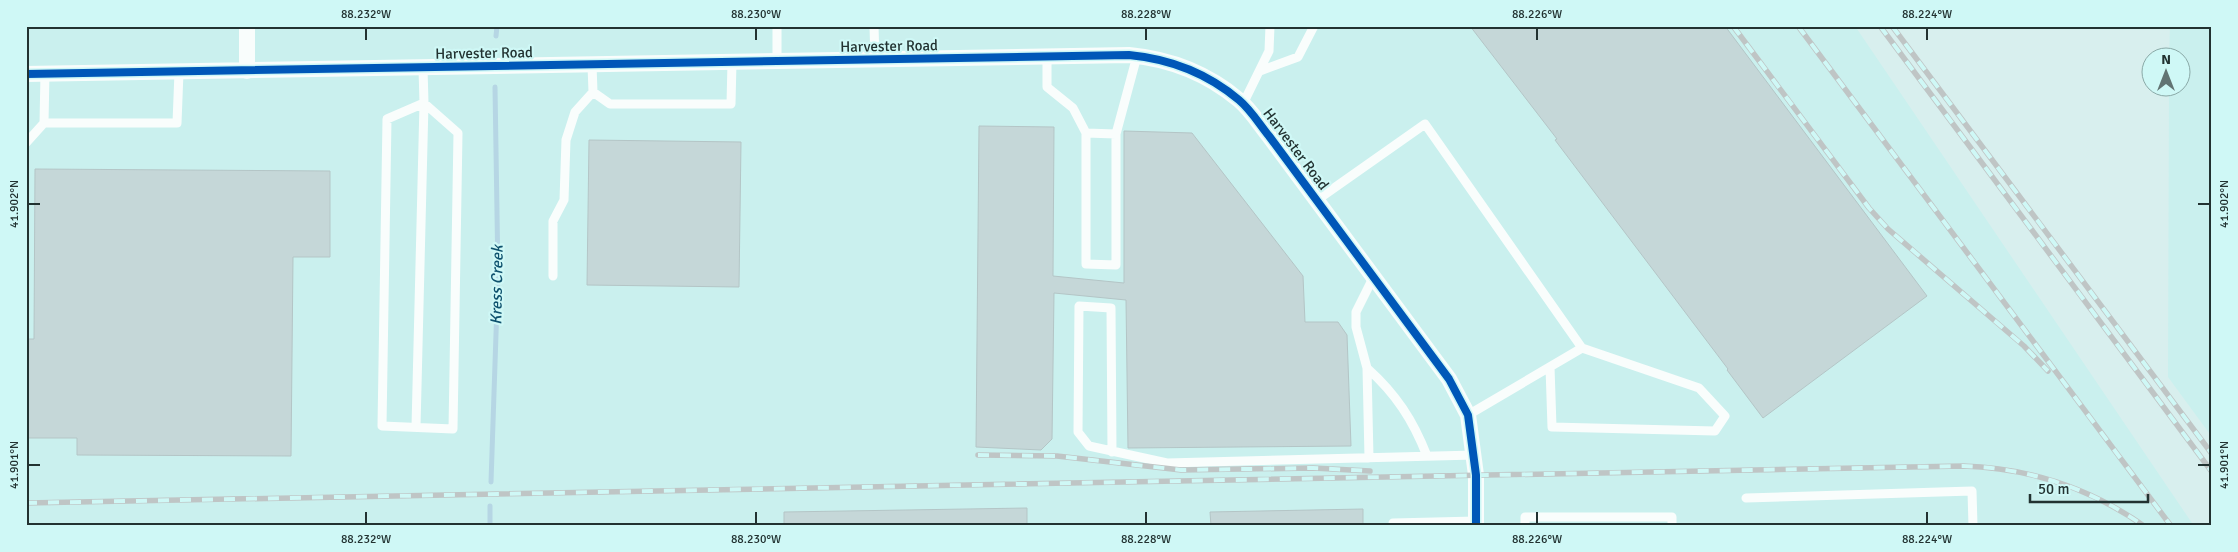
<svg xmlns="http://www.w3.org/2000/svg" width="2238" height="552" font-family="Signika,sans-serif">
	<rect width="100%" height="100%" fill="#d8efee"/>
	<path fill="#caf0ee" d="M26 26H1855L2194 526H26Z
		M2170 26H2212V437L2168 377 2169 88H2180V58L2169 57Z"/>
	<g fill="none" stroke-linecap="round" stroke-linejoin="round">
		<path stroke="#b6d6e4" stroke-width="5" d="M496 36 497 26
			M491 482 498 275 495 87
			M490 506V526"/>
	</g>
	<path fill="#c5d7d8" stroke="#b4c5c6" d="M1470 26H1725L1927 296 1763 418 1727 370 1728 369 1555 140 1557 139Z
		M979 126 1054 127 1053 276 1124 283V131L1192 133 1303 276 1305 322H1338L1347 335 1351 446 1128 448 1126 300 1054 293 1052 439 1041 450 976 447Z
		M589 140 741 142 739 287 587 285Z
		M35 169 330 171V257H293L291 456 77 455V438H27L28 339H34Z
		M1027 508V526H784V512Z
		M1363 509V526H1211L1210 512Z"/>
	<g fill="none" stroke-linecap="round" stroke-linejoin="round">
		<path stroke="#f9fdfc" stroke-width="9" d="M777 26V61
			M874 26 875 60
			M1047 56V87L1073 108 1086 133V264L1116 265V134L1137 56
			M1260 71 1298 57 1314 26
			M593 92 610 104H731L732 62
			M424 103 458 133 453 429 382 426 387 119Z
			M1243 104 1269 51 1270 26
			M44 123H177L179 72
			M1086 133 1116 134
			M26 143 44 123 45 73
			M1317 200 1425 124 1582 348 1468 415
			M553 276V221L564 200 566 140 575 112 593 92 592 65
			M1550 367 1552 427 1715 431 1725 416 1699 388 1582 348
			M1367 368C1396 394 1413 420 1427 456
			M416 427 424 103 423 68
			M1112 452 1111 308 1079 306 1078 432 1089 446 1167 463 1475 455
			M1369 458 1367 368 1356 327V312L1373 278
			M1746 498 1972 491 1973 526
			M1393 526V523L1476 521
			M1525 526V517H1672V526"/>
		<path stroke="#f9fdfc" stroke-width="16" d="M247 71V26
			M26 74 1129 55C1171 59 1207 73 1239 100 1251 110 1260 125 1269 136L1449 379 1468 415 1476 475V526"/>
		<defs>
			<path id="rail" d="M1733 26 1869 208 1888 229 2024 346 2048 371
				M1798 26 2171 526
				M1880 26 2212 472
				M1892 26 2212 454
				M978 455 1057 456 1181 470 1313 468 1370 471
				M26 503 1963 466C2029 468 2090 488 2144 526"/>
		</defs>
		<use href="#rail" stroke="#bfc5c5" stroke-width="5.5"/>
		<use href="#rail" stroke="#cff8f6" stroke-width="4" stroke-dasharray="11" stroke-linecap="butt"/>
		<defs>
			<path id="cycleway" d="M26 74 1129 55C1171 59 1207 73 1239 100 1251 110 1260 125 1269 136L1449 379 1468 415 1476 475V526"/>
		</defs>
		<use href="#cycleway" stroke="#cff8f6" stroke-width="11"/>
		<use href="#cycleway" stroke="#0057b8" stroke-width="8"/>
	</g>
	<path fill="none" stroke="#223231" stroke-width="2" d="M366 28V40M756 28V40M1146 28V40M1537 28V40M1927 28V40M28 204H40M2198 204H2210M28 465H40M2198 465H2210M366 512V524M756 512V524M1146 512V524M1537 512V524M1927 512V524"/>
	<g text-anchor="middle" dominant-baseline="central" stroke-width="4.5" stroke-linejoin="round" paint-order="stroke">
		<g font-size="15" fill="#223231" stroke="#cff8f6">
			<text transform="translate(889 46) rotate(-1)">Harvester Road</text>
			<text transform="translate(484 53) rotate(-1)">Harvester Road</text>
			<text transform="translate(1296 149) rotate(53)">Harvester Road</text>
		</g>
		<g font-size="16" font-style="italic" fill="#0f526e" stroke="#cff8f6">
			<text transform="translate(497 285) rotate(-89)">Kress Creek</text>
		</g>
	</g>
	<rect width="2238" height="552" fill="none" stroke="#cff8f6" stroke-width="55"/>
	<g transform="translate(2166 72)"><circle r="24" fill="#cff8f6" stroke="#8aa9a7"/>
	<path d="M0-4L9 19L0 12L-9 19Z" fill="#627473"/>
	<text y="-8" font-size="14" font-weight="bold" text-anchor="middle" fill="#223231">N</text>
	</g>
	<path d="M2030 494v8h118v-8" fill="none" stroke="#223231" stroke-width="2.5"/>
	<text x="2038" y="494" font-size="15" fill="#223231" stroke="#cff8f6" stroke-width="4" paint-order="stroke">50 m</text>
	<rect x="28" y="28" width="2182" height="496" fill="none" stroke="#223231" stroke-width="2"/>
	<g font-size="12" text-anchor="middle" fill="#223231">
		<text x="366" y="18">88.232°W</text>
		<text x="756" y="18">88.230°W</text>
		<text x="1146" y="18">88.228°W</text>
		<text x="1537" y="18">88.226°W</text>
		<text x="1927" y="18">88.224°W</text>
		<text transform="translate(14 204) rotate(-90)" y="4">41.902°N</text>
		<text transform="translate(2224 204) rotate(-90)" y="4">41.902°N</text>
		<text transform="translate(14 465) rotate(-90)" y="4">41.901°N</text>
		<text transform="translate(2224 465) rotate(-90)" y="4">41.901°N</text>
		<text x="366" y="543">88.232°W</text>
		<text x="756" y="543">88.230°W</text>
		<text x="1146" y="543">88.228°W</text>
		<text x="1537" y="543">88.226°W</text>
		<text x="1927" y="543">88.224°W</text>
	</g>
</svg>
